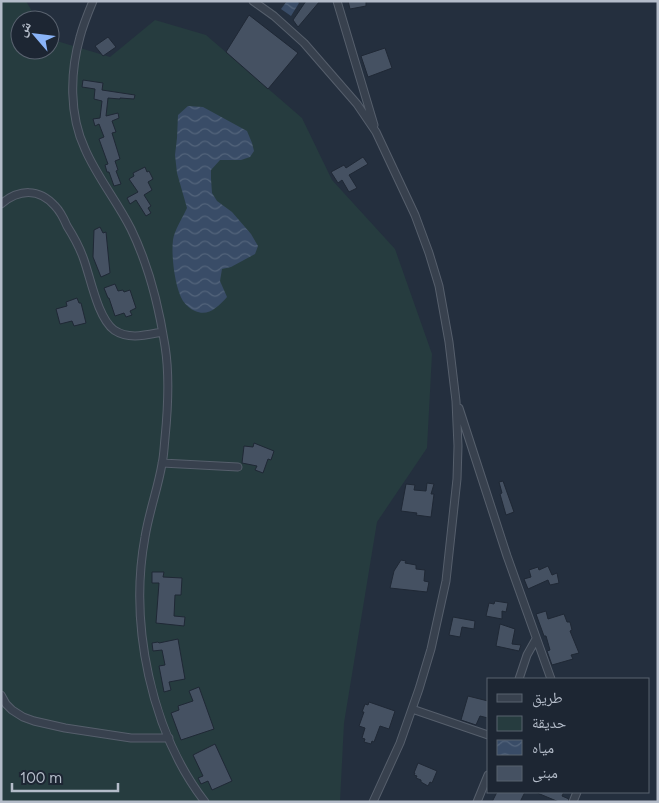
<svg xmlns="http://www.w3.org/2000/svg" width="659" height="803" font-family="Figtree,'Noto Naskh Arabic',sans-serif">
	<defs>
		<pattern id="water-waves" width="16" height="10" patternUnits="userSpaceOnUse" patternTransform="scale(1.25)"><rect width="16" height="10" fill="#394c67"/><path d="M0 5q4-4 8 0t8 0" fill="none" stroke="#53647b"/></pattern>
	</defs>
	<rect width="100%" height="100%" fill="#242f3e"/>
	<path fill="#263c3f" d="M1 1H26L37 20H20V50H50V39L110 57 155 20 206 35 302 118 332 180 395 249 432 354 427 448 377 522 344 723 340 802H1Z"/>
	<path fill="url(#water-waves)" d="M287 1H297L299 3 291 16 281 9Z
		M188 106 203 107 247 131 252 143 254 151 250 157 241 160H220L211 170V179L212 193 217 201 232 212 251 234 258 246 255 254 231 267 222 269 220 281 227 297C218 307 208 317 195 311 190 309 186 305 183 301 175 288 171 256 173 240 174 231 183 217 187 208L177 173 175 155 177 138 178 115Z"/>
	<path fill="#455162" stroke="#1f2835" d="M306 1H320L298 27 293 20Z
		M348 1H366V6L350 9Z
		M249 15 298 53 268 89 226 52Z
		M108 37 116 47 103 56 95 46Z
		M385 48 392 68 368 77 361 56Z
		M83 80 103 83 102 90 135 95 134 99 120 98V99L108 98 106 116 118 113 119 118 112 121 116 132 112 133 120 159 115 161 118 170 116 171 121 184 114 186 109 172H107L105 165 108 164 99 139 104 137 99 124 95 126 93 119 100 118 102 101 94 99 95 89 82 87Z
		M363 157 368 164 349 175 357 188 349 192 342 180 338 183 331 172 344 165 346 168Z
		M145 167 147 172 149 171 153 179 148 182 152 190 144 195 151 206 148 208 151 213 146 216 136 200 130 204 127 198 138 192 129 179 134 176 133 173Z
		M100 227 103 233 106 232 110 273 101 277 93 257 94 230Z
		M115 284 118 291 123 290 124 292 130 290 136 308 130 311 132 315 126 317 124 313 115 316 109 298H108L104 288Z
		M77 298 79 303H81L86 323 74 326 72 321 60 324 56 309 67 306 66 302Z
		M254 443 274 451 271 460 268 459 263 473 255 470 257 466 242 463 244 446 253 447Z
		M503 481 514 512 506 515 500 494 502 493 499 482Z
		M427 483 434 484 431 494H434L431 517 416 515 417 513 401 511 406 484 415 485 414 490 426 491Z
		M401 560 406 561 405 563 416 565V569L425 570 424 581 429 582 427 592 390 588 394 571Z
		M548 566 552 575 557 573 559 583 550 585 548 580 528 589 524 579 531 577 529 570 538 567 539 570Z
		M152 572H164L163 577 182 578 181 595H175L174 616 185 617 184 626 156 623 159 583H152Z
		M495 601 508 603 506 612 502 611V619L486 616 489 603 494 604Z
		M546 611 548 619 564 614 567 622H570L572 630 570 631 579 653 571 655 573 659 552 665 547 651 550 650 546 636H544L536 614Z
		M453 617 475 621 474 629 462 627 460 637 449 635Z
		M500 624 515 629 512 644 521 645 519 651 496 646Z
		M178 639 185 679 169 682 171 690 164 692 159 666 165 665 162 650 153 651 152 643 158 642 159 643Z
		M199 687 214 729 181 740 171 713 179 710 178 706 193 701 189 691Z
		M468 696 488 701V718L480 716 476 725 461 720Z
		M369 702 395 711 389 729 380 726 374 742 372 741 371 744 364 742 365 739 362 738 365 728 359 726 364 712H362L365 704 368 705Z
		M215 744 232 781 212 790 208 781 201 784 198 778 203 776 193 755Z
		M418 763 437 771 432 783 430 782 428 786 421 782V780L416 778 417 776 414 775 415 773H414Z
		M497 792H525L520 802H492Z
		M535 792H564L562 796 569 799 568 802H559Z"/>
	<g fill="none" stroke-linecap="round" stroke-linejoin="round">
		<defs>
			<path id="minor" d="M93 1C88 13 83 25 80 37 70 72 69 115 85 149 97 177 117 201 131 229 148 264 159 307 165 346 170 377 168 408 165 438 164 447 164 455 162 464 158 488 149 512 145 537 129 624 151 732 205 802
				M253 1 274 16 304 43 357 104 376 132 415 215 429 253 439 286 449 342 456 401 458 446 457 479 446 581 431 649 419 689 400 743 373 802
				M337 1 374 125
				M1 204C19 189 39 188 55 206 61 212 64 219 67 226 74 237 80 248 84 260 91 280 98 318 114 330 129 340 146 335 162 332
				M459 408 507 556 551 679
				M162 463 238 467
				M519 679 527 655 536 639
				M1 695 6 704 12 710 23 717 34 721 65 728 131 738H169
				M412 709 488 735
				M477 802 488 775
				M573 802 577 792"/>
		</defs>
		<use href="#minor" stroke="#565f6c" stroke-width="9"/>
		<use href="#minor" stroke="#38414e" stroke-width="7"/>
	</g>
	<rect width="659" height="803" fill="none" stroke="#b4bcc9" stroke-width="5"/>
	<rect x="487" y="678" width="162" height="115" fill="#1d2633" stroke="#59626f"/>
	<rect x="497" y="694" width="25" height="8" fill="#38414e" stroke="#59626f"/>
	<text x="532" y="703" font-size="15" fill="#b4bcc9">طريق</text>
	<rect x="497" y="716" width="25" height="15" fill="#263c3f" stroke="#59626f"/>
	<text x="532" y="728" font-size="15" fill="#b4bcc9">حديقة</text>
	<rect x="497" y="740" width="25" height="15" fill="url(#water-waves)" stroke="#59626f"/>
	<text x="532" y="753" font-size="15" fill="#b4bcc9">مياه</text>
	<rect x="497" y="766" width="25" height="15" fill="#455162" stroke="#59626f"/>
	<text x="532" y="778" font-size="15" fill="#b4bcc9">مبنى</text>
	<g transform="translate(35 35) rotate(298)"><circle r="24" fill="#1d2633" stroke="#59626f"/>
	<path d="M0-4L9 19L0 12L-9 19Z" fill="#8ab4f8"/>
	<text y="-8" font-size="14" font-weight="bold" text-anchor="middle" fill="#b4bcc9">ش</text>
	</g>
	<path d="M12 783v8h106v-8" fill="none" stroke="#b4bcc9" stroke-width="2.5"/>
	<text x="20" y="783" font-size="15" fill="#b4bcc9" stroke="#1d2633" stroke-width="4" paint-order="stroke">100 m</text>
</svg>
